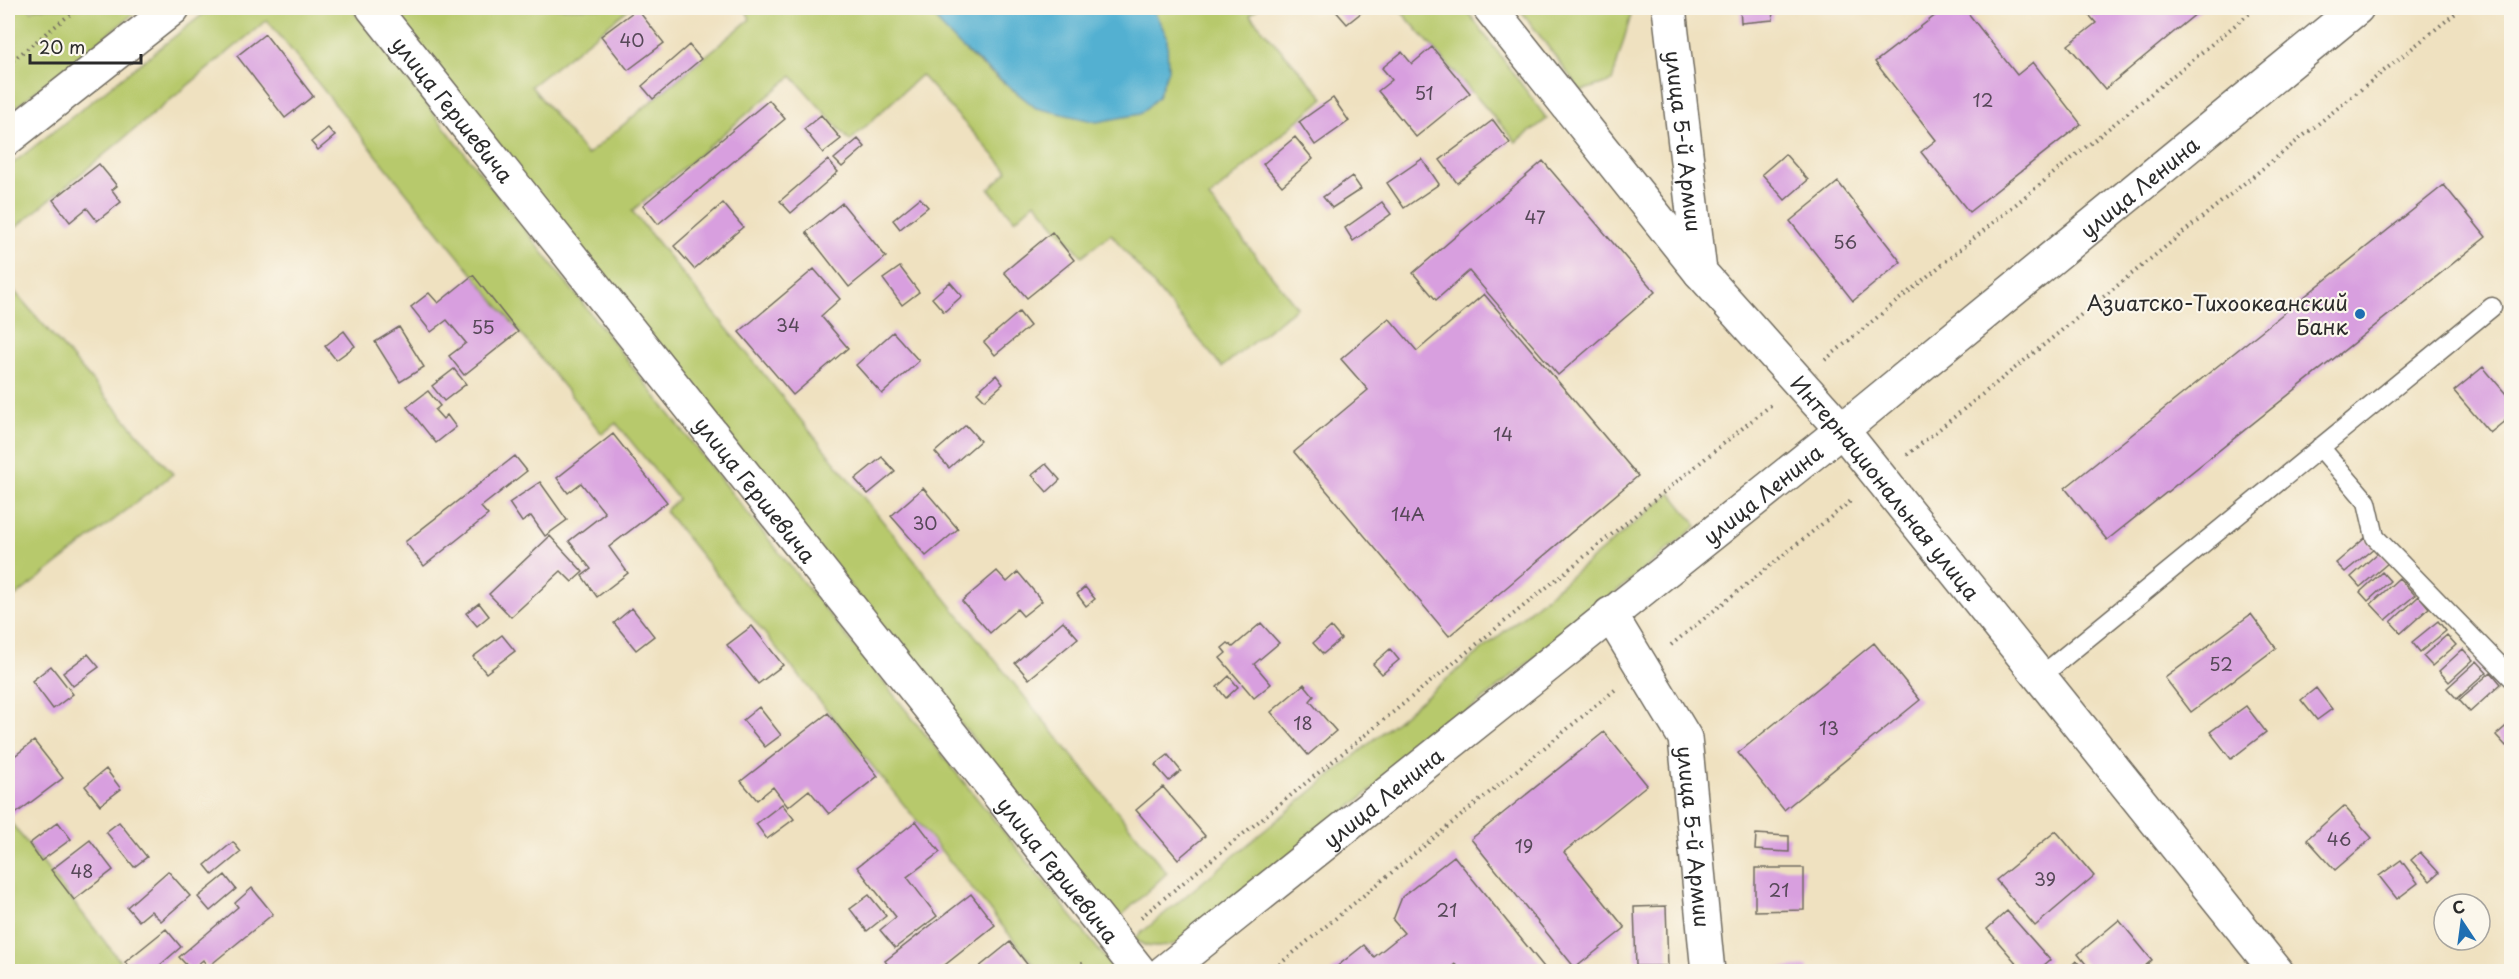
<svg xmlns="http://www.w3.org/2000/svg" width="2519" height="979" font-family="'Playpen Sans',sans-serif">
	<rect width="100%" height="100%" fill="#fbf7ec"/>
	<filter id="ink" filterUnits="userSpaceOnUse"><feTurbulence type="fractalNoise" baseFrequency=".0167" numOctaves="2"/><feDisplacementMap in="SourceGraphic" scale="12" xChannelSelector="R" yChannelSelector="G"/><feConvolveMatrix kernelMatrix="1 2 1 2 8 2 1 2 1" color-interpolation-filters="sRGB"/></filter>
	<filter id="wash" filterUnits="userSpaceOnUse"><feTurbulence type="fractalNoise" baseFrequency=".008" numOctaves="4" result="noise"/><feDisplacementMap in="SourceGraphic" scale="24" xChannelSelector="R" yChannelSelector="G"/><feGaussianBlur stdDeviation="1.35" result="paint"/><feColorMatrix in="noise" values="0 0 0 0 0 0 0 0 0 0 0 0 0 0 0 0 0 1.4 0 .05"/><feComposite in="paint" operator="in"/></filter>
	<g filter="url(#wash)">
		<rect width="100%" height="100%" fill="#efe1c0"/>
		<path fill="#b7c96c" stroke="#717a4c" stroke-width="1.5" d="M8 8H28L32 11 36 8H141L8 113Z
			M211 8H351L729 490 1106 959 1113 971H1039L665 511 678 499 616 423 602 434 267 20 8 234V167Z
			M385 8H630L531 86 587 155 750 19 745 8H930C954 50 999 78 1036 108L1167 36 1152 8H1258L1250 15 1324 98 1209 198 1297 307 1222 367 1111 234 1082 256 1035 202 1015 220 989 189 1008 171 921 75 850 141 792 76 632 211 1167 873 1118 919Z
			M1398 8H1465L1547 119 1516 142Z
			M1519 8H1633L1612 81 1581 91Z
			M8 284 173 474 8 602V283Z
			M1671 493 1697 526 1185 941C1168 946 1147 953 1135 938Z
			M8 819 128 971H10L8 968Z"/>
		<path fill="#52b0d1" stroke="#3e6e7e" stroke-width="1.5" d="M930 8H1152L1167 36 1168 70 1158 97 1140 114 1097 122 1036 108 961 47 940 25Z"/>
		<g id="blocks">
			<path fill="#d89fdf" d="M1333 8H1367L1347 24Z
				M1740 8H1772L1773 20 1741 23Z
				M1945 8H1964L2017 75 2033 62 2081 124 1969 212 1921 152 1936 140 1875 62Z
				M2083 8H2203L2105 89 2068 45 2096 23Z
				M637 9 664 43 628 70 601 36Z
				M265 34 313 96 285 118 237 56Z
				M689 45 701 59 653 99 642 86Z
				M1432 47 1470 93 1416 137 1378 91 1392 80 1382 68 1402 52 1412 64Z
				M1333 98 1349 121 1315 145 1299 122Z
				M769 100 785 119 658 224 643 205Z
				M821 115 841 139 823 153 804 129Z
				M1493 120 1510 143 1457 183 1440 160Z
				M328 128 335 136 318 150 311 142Z
				M1295 137 1313 159 1282 186 1263 164Z
				M858 139 865 147 842 167 834 159Z
				M1785 154 1808 180 1785 200 1762 174Z
				M1422 159 1439 184 1404 208 1387 183Z
				M828 160 838 172 791 213 780 201Z
				M1543 161 1655 292 1558 375 1469 271 1436 300 1413 273Z
				M99 164 117 186 112 190 121 202 97 221 87 208 70 222 53 200Z
				M1352 176 1361 189 1332 208 1323 197Z
				M1838 182 1901 262 1853 301 1790 221Z
				M2444 185 2486 237 2107 540 2065 488Z
				M920 198 928 207 900 229 893 220Z
				M1382 202 1391 214 1353 241 1345 228Z
				M723 203 743 227 694 269 674 246Z
				M842 203 886 257 849 287 806 232Z
				M1052 232 1074 260 1027 298 1004 272Z
				M900 267 919 292 902 305 883 279Z
				M814 269 840 299 821 316 848 348 793 395 739 332Z
				M473 275 518 332 464 375 449 356 466 343 447 320 431 332 411 307 429 293 438 303Z
				M950 282 962 296 944 312 932 298Z
				M1484 294 1638 476 1449 636 1294 452 1368 390 1341 359 1389 318 1417 351Z
				M1019 312 1030 326 995 355 984 342Z
				M399 327 424 367 400 382 375 342Z
				M344 331 355 346 336 360 325 346Z
				M893 332 919 361 882 394 856 365Z
				M2483 367 2512 401V415L2490 433 2454 391Z
				M454 369 466 384 444 401 432 386Z
				M996 375 1003 384 985 400 977 392Z
				M428 391 440 406 435 410 443 419 447 415 456 427 436 443 407 407Z
				M966 425 980 441 949 468 935 452Z
				M613 434 667 502 609 547 628 573 597 597 582 576 591 569 569 541 605 513 581 483 568 493 557 478Z
				M515 456 527 471 481 507 488 515 424 566 405 542Z
				M882 457 895 472 868 494 855 479Z
				M1046 464 1060 480 1047 492 1032 475Z
				M540 482 567 520 545 536 531 516 522 522 509 503Z
				M923 488 958 529 926 556 891 516Z
				M550 536 583 572 572 582 561 571 511 617 489 594Z
				M2365 538 2374 548 2345 572 2336 563Z
				M2379 552 2388 563 2360 587 2351 577Z
				M997 571 1007 582 1018 572 1042 601 1023 616 1017 609 990 633 962 601Z
				M2382 572 2390 581 2368 601 2360 592Z
				M2399 578 2415 595 2386 620 2371 604Z
				M1085 587 1095 599 1086 606 1077 594Z
				M2419 596 2429 608 2401 633 2391 622Z
				M479 603 489 616 477 626 466 613Z
				M632 608 654 636 636 650 614 623Z
				M2251 614 2276 648 2191 712 2165 678Z
				M1063 621 1078 638 1029 679 1015 663Z
				M2438 621 2446 631 2420 652 2412 642Z
				M1261 623 1279 643 1254 664 1271 684 1254 698 1220 658 1226 653 1222 648 1228 643 1233 647Z
				M752 626 783 665 758 684 727 645Z
				M1331 627 1341 639 1323 654 1313 643Z
				M502 635 515 651 486 673 473 657Z
				M2447 635 2456 645 2432 666 2423 656Z
				M1874 643 1920 700 1784 810 1738 753Z
				M1390 649 1399 660 1382 674 1373 664Z
				M2463 649 2473 660 2449 682 2439 671Z
				M88 654 99 667 73 686 63 673Z
				M2477 661 2487 672 2457 699 2447 688Z
				M51 666 73 694 53 709 32 681Z
				M2491 672 2501 684 2470 712 2459 700Z
				M1229 676 1238 687 1226 698 1217 687Z
				M1304 684 1314 696 1310 701 1336 731 1308 755 1271 712Z
				M2316 688 2332 709 2317 720 2301 700Z
				M2246 706 2266 732 2231 759 2210 732Z
				M759 707 781 735 765 747 743 720Z
				M828 713 878 776 829 814 809 790 788 807 773 787 757 800 741 781Z
				M2512 721V741L2506 746 2496 735Z
				M1604 732 1647 785 1564 852 1625 928 1575 968 1471 839Z
				M34 741 63 778 10 818 8 815V761Z
				M1168 755 1181 771 1169 781 1155 765Z
				M106 769 121 789 100 805 85 786Z
				M1163 787 1205 836 1178 859 1136 810Z
				M782 804 794 819 767 839 756 824Z
				M2344 806 2372 838 2335 870 2307 839Z
				M916 821 940 852 907 877 937 916 895 948 880 930 896 917 857 867Z
				M58 822 71 839 41 861 29 844Z
				M119 822 147 857 134 867 106 832Z
				M2056 831 2094 876 2035 926 1996 880Z
				M1756 834 1789 836V852L1755 850Z
				M90 840 113 870 74 900 51 870Z
				M233 842 241 852 213 875 205 865Z
				M2420 852 2439 873 2430 881 2411 860Z
				M1454 856 1548 972H1462L1455 964 1446 972H1330L1364 945 1374 957 1404 933 1393 920 1402 897Z
				M2401 860 2418 883 2397 899 2379 876Z
				M1755 868H1804V910L1755 911Z
				M168 871 190 896 161 921 151 911 139 921 127 907Z
				M225 875 236 889 210 911 198 897Z
				M252 888 273 914 208 967 203 960 191 970 179 957 238 907 235 903Z
				M971 894 995 925 936 972H893L885 961Z
				M869 895 886 916 867 931 850 909Z
				M1666 906 1668 966H1636L1634 907Z
				M2007 911 2050 960 2036 972H2024L1987 929Z
				M2119 920 2152 960 2138 972H2092L2078 954Z
				M166 929 181 947 152 972H133L125 962Z
				M1010 942 1033 972H973Z
				M2076 961 2087 972H2065Z
				M1808 966V972H1754V970Z"/>
		</g>
	</g>
	<g filter="url(#ink)">
		<use href="#blocks" fill-opacity="0" stroke="#706b5f" stroke-width="1.5"/>
		<g fill="none" stroke-linecap="round" stroke-linejoin="round">
			<defs>
				<path id="lane" d="M2320 447 2367 502 2375 537 2512 678
					M2041 676 2492 307"/>
				<g id="street">
					<path id="s1" d="M373 8 1140 972"/>
					<path id="s2" d="M1490 8 1700 272 1842 430 2277 972"/>
					<path id="s3" d="M1669 8 1700 272"/>
					<path d="M8 138 173 8"/>
					<path id="s4" d="M1610 614 1685 738 1708 972"/>
					<path id="s5" d="M1164 972 1842 430 2357 8"/>
				</g>
			</defs>
			<use href="#lane" stroke="#706b5f" stroke-width="21"/>
			<use href="#street" stroke="#706b5f" stroke-width="36"/>
			<path stroke="#706b5f" stroke-width="4" stroke-dasharray="1.5 4.5" stroke-linecap="butt" d="M8 64 78 8
				M1825 360 2256 8
				M1907 455 2462 8
				M1671 645 1852 500
				M1141 917 1771 405
				M1073 972 1086 961
				M1270 972 1616 689"/>
			<use href="#lane" stroke="#fff" stroke-width="18"/>
			<use href="#street" stroke="#fff" stroke-width="33"/>
		</g>
	</g>
	<circle fill="#1f6fb2" stroke="#fbf7ec" stroke-width="2" cx="2360" cy="314" r="6"/>
	<g text-anchor="middle" dominant-baseline="central" stroke-width="4.5" stroke-linejoin="round" paint-order="stroke">
		<g font-size="18" fill="#564858">
			<text x="632" y="39">40</text>
			<text x="1424" y="92">51</text>
			<text x="1983" y="99">12</text>
			<text x="1535" y="216">47</text>
			<text x="1845" y="241">56</text>
			<text x="788" y="324">34</text>
			<text x="483" y="326">55</text>
			<text x="1503" y="433">14</text>
			<text x="1408" y="513">14А</text>
			<text x="925" y="522">30</text>
			<text x="2221" y="663">52</text>
			<text x="1303" y="722">18</text>
			<text x="1829" y="727">13</text>
			<text x="2339" y="838">46</text>
			<text x="1524" y="845">19</text>
			<text x="82" y="870">48</text>
			<text x="2045" y="878">39</text>
			<text x="1779" y="889">21</text>
			<text x="1447" y="909">21</text>
		</g>
		<g font-size="21" fill="#2b2b2b" stroke="#fbf7ec">
			<text stroke="none"><textPath href="#s1" startOffset="129">улица Гершевича</textPath></text>
			<text stroke="none"><textPath href="#s3" startOffset="134">улица 5-й Армии</textPath></text>
			<text stroke="none"><textPath href="#s5" startOffset="1252">улица Ленина</textPath></text>
			<text stroke="none"><textPath href="#s2" startOffset="622">Интернациональная улица</textPath></text>
			<text stroke="none"><textPath href="#s1" startOffset="615">улица Гершевича</textPath></text>
			<text stroke="none"><textPath href="#s5" startOffset="766">улица Ленина</textPath></text>
			<text stroke="none"><textPath href="#s5" startOffset="280">улица Ленина</textPath></text>
			<text stroke="none"><textPath href="#s4" startOffset="244">улица 5-й Армии</textPath></text>
			<text stroke="none"><textPath href="#s1" startOffset="1101">улица Гершевича</textPath></text>
		</g>
		<g font-size="21" fill="#2b2b2b" stroke="#fbf7ec" text-anchor="end">
			<text x="2348" y="302">Азиатско-Тихоокеанский<tspan x="2348" dy="24">Банк</tspan></text>
		</g>
	</g>
	<rect width="2519" height="979" fill="none" stroke="#fbf7ec" stroke-width="30"/>
	<g transform="translate(2462 922) rotate(347)"><circle r="28" fill="#fbf7ec" stroke="#a8a59f" stroke-width="1.5"/>
	<path d="M0-4.5L10 22L0 15L-10 22Z" fill="#1f6fb2"/>
	<text y="-9" font-size="16" font-weight="bold" text-anchor="middle" fill="#2b2b2b">С</text>
	</g>
	<path d="M30 54v9h111v-9" fill="none" stroke="#2b2b2b" stroke-width="3"/>
	<text x="39" y="54" font-size="18" fill="#2b2b2b" stroke="#fbf7ec" stroke-width="4.5" paint-order="stroke">20 m</text>
</svg>
